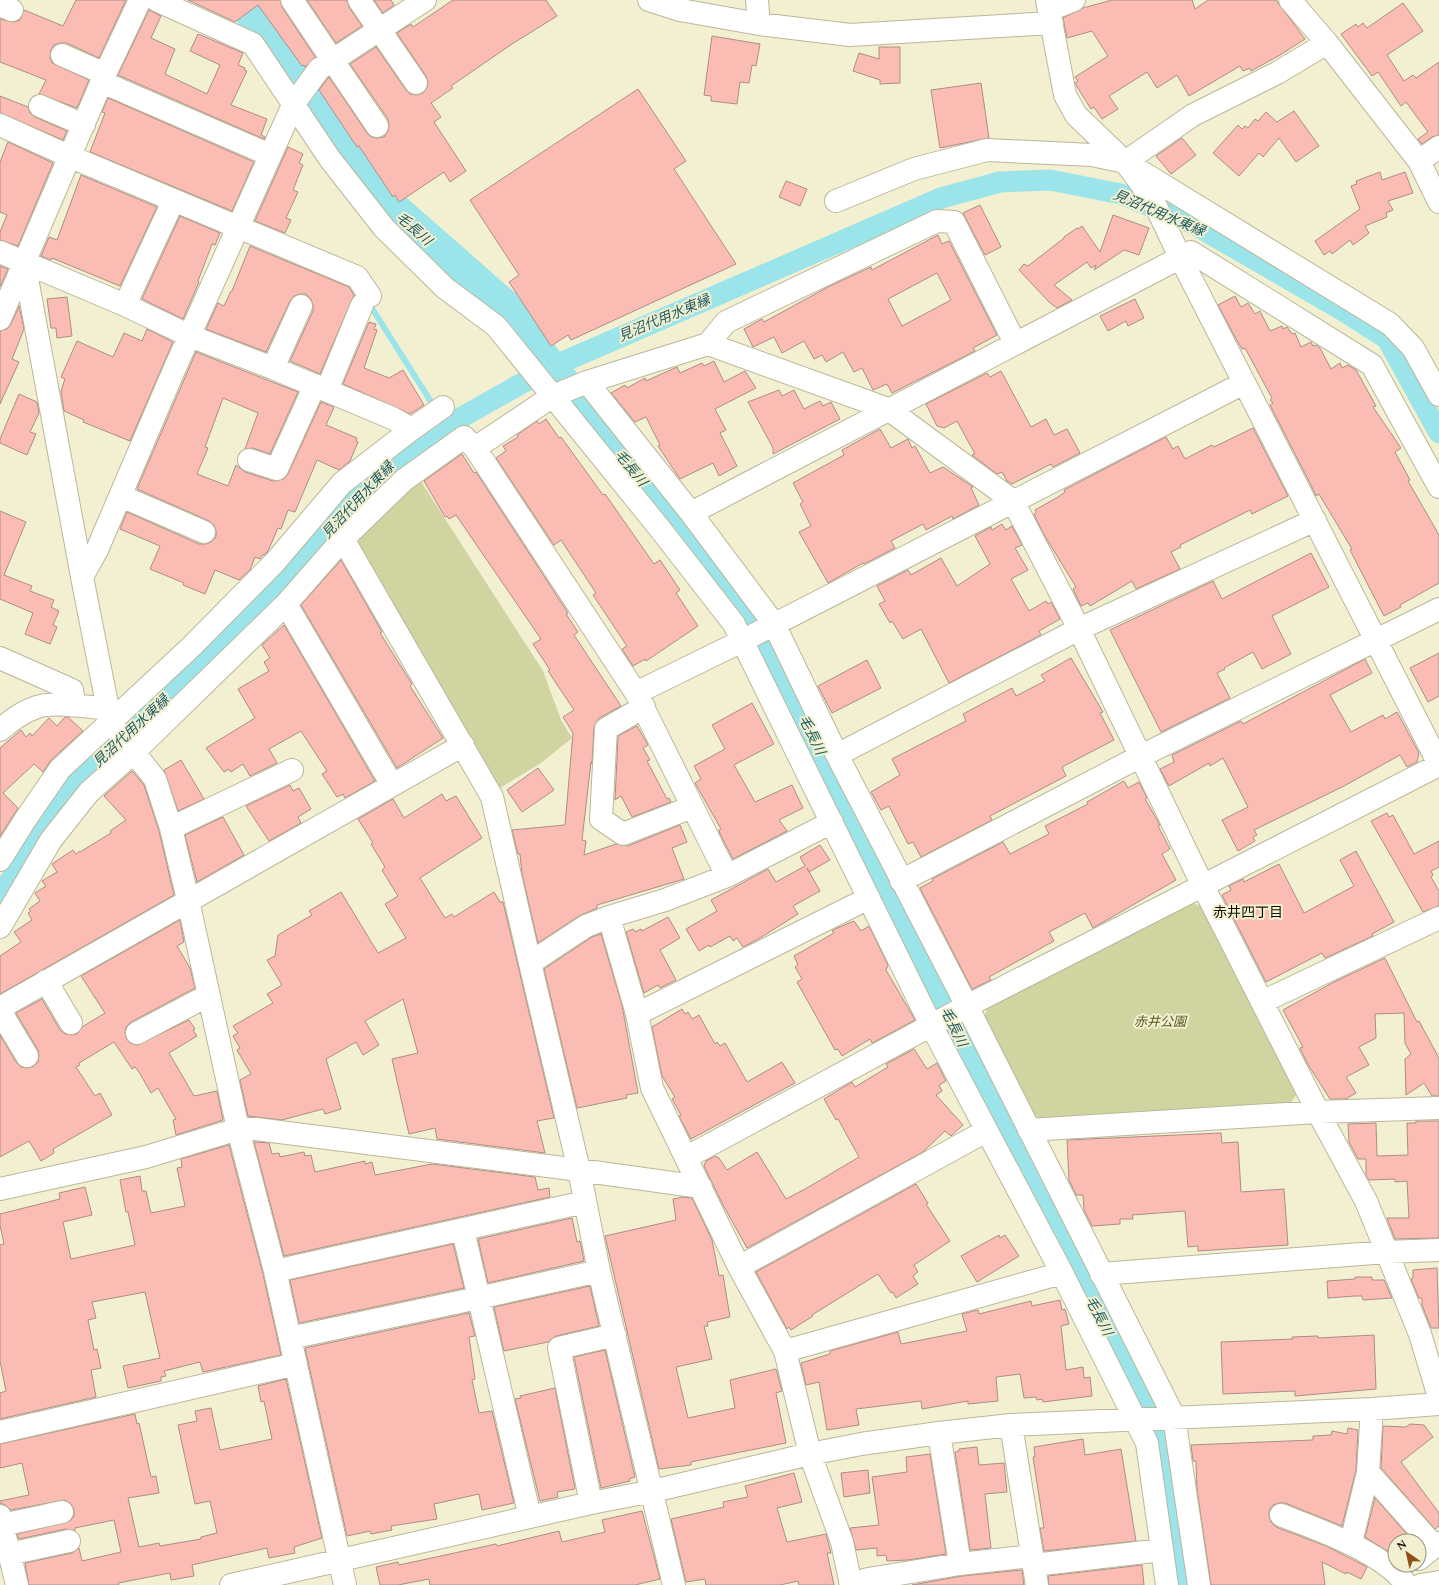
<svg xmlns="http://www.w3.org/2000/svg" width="1439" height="1585" font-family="Spectral,'Noto Sans JP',serif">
	<rect width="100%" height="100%" fill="#f3efd1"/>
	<path fill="#cfd4a0" d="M420 480 543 671 561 720 572 738 541 763 495 791 355 543Z
		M1192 903 1204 907 1298 1092 1288 1107 1042 1120 1029 1111 983 1020 988 1006Z"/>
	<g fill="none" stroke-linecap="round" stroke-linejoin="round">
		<path stroke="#9be5ea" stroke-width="6" d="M368 302 447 427"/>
		<path stroke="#9be5ea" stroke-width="21" d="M0 896 58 808 87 771 223 645 275 591 384 467 425 438 549 368 941 198 1000 182 1050 180 1121 194 1193 224 1340 309 1387 339 1439 433"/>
		<path stroke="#9be5ea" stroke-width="37" d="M245 0 288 65 390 208 502 306 549 368 712 566 747 620 772 666 801 712 949 1017 1127 1368 1162 1442 1186 1585"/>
	</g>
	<path fill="#fbbdb3" stroke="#ac8d88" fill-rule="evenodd" d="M76 0H126L99 58 67 43H60L54 45 51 50 50 57 52 63 89 80 77 108 39 94 46 80 0 62V19L14 22 20 20 24 10 63 26Z
		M188 0H280L282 7 315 57 305 67 304 65 302 66 258 5 235 22Z
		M307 0H347L349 7 362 26 336 43Z
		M374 0H391L394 5 383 13Z
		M453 0H546L557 16 512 44 451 86 453 88 431 103 441 117 434 122 466 171 450 182 444 172 399 202 395 195 393 197 359 146 357 147 319 90 329 77 367 133 371 137 377 138 384 137 388 131 389 126 388 119 350 64 376 47 406 90 410 94 417 95 423 93 427 88 428 82 426 76 397 33 411 24 413 27Z
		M1112 0H1192L1195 9 1208 0H1276L1305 39 1280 55 1251 71 1250 68 1243 71 1240 66 1189 96 1177 75 1157 88 1147 72 1109 96 1118 109 1102 119 1094 107 1091 109 1076 85 1075 83 1078 81 1075 77 1108 56 1092 31 1067 38 1063 18 1083 8Z
		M1403 3 1423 31 1387 55 1404 81 1413 75 1416 78 1439 62V135L1432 137 1422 144 1418 139 1428 132 1406 102 1401 106 1378 72 1372 76 1341 34 1356 24 1358 27 1363 23 1367 28Z
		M149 10 161 16 151 38 175 49 165 74 207 94 220 65 190 51 198 34 243 53 238 65 245 68 244 70 247 71 231 105 267 119 261 135 265 137 264 139 118 75Z
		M712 36 760 44 756 66 752 65 749 83 740 82 737 104 711 101V96L704 95Z
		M879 47H900V83L880 84V80L853 71 859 53 879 59Z
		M981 83 989 138 940 148 931 90Z
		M638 89 686 161 674 169 736 264 571 340 568 335 551 346 509 282 519 275 470 200Z
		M0 96 28 107 30 113 35 117 67 131 63 140 0 113Z
		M108 98 254 162 232 211 90 152 105 113 102 112Z
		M1294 111 1319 146 1296 162 1279 138 1263 157 1259 153 1239 176 1213 153 1238 125 1242 129 1245 126 1248 128 1255 119 1258 121 1266 112 1277 122Z
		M1182 138 1196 155 1171 174 1156 156Z
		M8 142 53 163 18 246 0 240V232L7 215 0 212V162Z
		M288 147 303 154 299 163 303 165 293 190 298 192 286 218 291 220 285 233 255 221Z
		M1380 172 1382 180 1405 172 1413 193 1388 201 1393 210 1386 213 1387 217 1365 226 1369 233 1368 234 1353 245 1350 240 1332 254 1330 251 1324 255 1315 241 1360 209 1351 186 1357 184 1356 181Z
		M81 175 157 207 120 286 52 258 51 260 41 256 49 237 57 240Z
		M786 181 807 189 800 206 779 197Z
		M980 205 1001 247 985 255 963 213Z
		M1113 215 1149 228 1139 255 1124 250 1094 270 1096 265 1091 268 1087 262 1054 285 1072 300 1057 308 1049 302 1019 270 1024 264 1028 266 1064 238V237L1077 228 1078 229 1082 226 1100 252Z
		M180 216 220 233 215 245 212 244 198 281 199 282 183 319 142 299Z
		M938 235 942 244 949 241 997 335 973 348 975 351 892 393 887 384 873 390 862 368 854 372 843 352 826 362 822 355 814 359 804 341 782 353 774 337 753 347 744 329 762 319 764 322 830 286 871 267 872 270ZM937 273 951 300 902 326 888 299Z
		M250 246 349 287 354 295 320 374 290 361 313 311V305L311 299 306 294H300L294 296 290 301 266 352 206 329 218 303 224 306 231 291H232Z
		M0 266 8 269 0 287Z
		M1235 296 1241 307 1248 303 1255 314 1260 311 1270 331 1282 326 1283 329 1287 327 1292 334 1295 333 1301 347 1311 342 1313 346 1316 345 1320 348 1331 369 1340 363 1342 368 1348 365 1356 370 1376 406 1373 407 1401 448 1395 452 1410 480 1408 481 1439 535V583L1400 605 1401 607 1384 616 1350 550 1352 549 1319 494 1316 496 1311 485 1270 405 1273 403 1270 400 1272 398 1245 348 1242 349 1235 337 1218 305Z
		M67 297 72 336 57 338 56 328H51L47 299Z
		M1135 299 1144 318 1128 326 1126 321 1108 331 1100 316Z
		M19 306 24 329 12 359 19 362 0 404V331L7 329 11 324Z
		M369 322 376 324 374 329 377 330 364 368 389 378 403 370 424 405 410 414 343 384Z
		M147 329 173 342 130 441 83 422 84 420 64 411 61 391 65 379 61 377 77 341 113 357 124 333 142 341Z
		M196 352 298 392 270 454 253 448 245 449 258 413 223 398 205 447 208 448 197 474 228 486 236 465 245 472 273 481 284 479 288 474 321 402 334 407 326 425 357 438 356 441 358 442 350 461 339 470 317 460 295 512 288 510 281 529 278 528 268 551 264 555H262L260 559 255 557 250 570 239 580 215 570 205 594 183 585 184 583 150 569 160 546 120 529 127 512 199 544H206L211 542 216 537V531L214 525 209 521 137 489Z
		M714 361 724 382 745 371 756 388 715 409 726 430 720 433 737 466 719 476 713 463 680 479 658 446 660 445 646 417 635 422 611 393 625 385 627 388 645 378 646 381 677 367 680 373 702 363 704 366Z
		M1001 371 1031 427 1046 419 1054 435 1067 429 1080 453 1053 467 1051 464 1012 484 1007 481 1002 472 997 474 972 455 975 454 957 421 944 428 937 426 926 404 987 373 990 377Z
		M779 390 782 396 794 390 804 409 820 401 823 406 831 402 840 419 773 454V448L748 402Z
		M19 394 37 402 39 413 30 432 36 434 27 455 0 443V439Z
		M546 419 559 438 561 437 603 495 605 494 654 564 660 560 680 590 676 593 698 626 646 661 645 659 633 666 622 649 627 646 593 595 596 593 561 540 554 545 496 458 506 451 503 446 518 437 517 435 537 421 539 424Z
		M1253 428 1288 496 1252 514 1250 510 1180 545 1181 547 1171 552 1180 569 1136 589 1132 581 1090 606 1088 603 1081 606 1073 589 1076 587 1043 533 1034 514 1036 512 1035 510 1058 497 1065 492 1064 490 1166 437 1173 449 1178 446 1185 459 1212 445 1214 447Z
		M880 429 891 448 908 439 912 448 915 446 930 473 943 467 973 487 971 488 979 505 953 519 952 516 926 530 923 524 891 541 895 548 864 564 863 563 828 583 799 532 811 526 800 504 803 502 793 483 844 455 842 450Z
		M462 454 474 473 476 472 568 613 566 614 578 632 574 635 621 706 599 718 594 728 592 764 591 762 582 840 586 841 584 855 616 844 628 846 680 825 687 842 672 848 684 879 597 905V908L579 916 538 943 522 874 520 854H518L512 830 565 825 573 733 563 717 574 710 548 671 550 670 533 644 541 639 456 515 449 519 447 516 445 517 424 481Z
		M0 511 26 522 4 575 32 586 30 591 54 600 51 607 59 611 53 625 57 627 50 644 25 634 33 613 0 599Z
		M1002 524 1006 530 1012 526 1022 545 1015 548 1028 570 1011 579 1029 611 1046 601 1048 604 1051 602 1060 619 1039 631 1041 635 949 683 921 629 903 639 892 621 890 623 879 604 885 601 877 586 908 570 911 575 941 558 957 586 990 564 975 536 991 527 992 530Z
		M1311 553 1329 587 1272 616 1291 654 1262 669 1253 652 1224 668 1225 669 1217 673 1230 698 1161 732 1110 630 1213 581 1222 599Z
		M341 560 382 632 380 633 412 684 410 686 443 738 397 768 301 605Z
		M284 625 375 781 345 798 343 794 337 797 322 774 327 771 301 731 269 749 277 763 250 776 243 764 231 772 229 769 224 772 206 748 255 718 238 689 269 671 264 662 270 658 262 645Z
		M1439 653V696L1428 702 1410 668Z
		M1071 658 1103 712 1100 713 1114 740 1062 767 1066 776 990 816 992 820 921 857 913 842 908 844 889 806 881 810 871 792 900 775 892 759 966 721 963 714 1012 688 1016 696 1045 681 1041 675Z
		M1365 659 1372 673 1330 695 1351 732 1383 715 1385 719 1397 712 1419 753 1417 762 1407 767 1400 755 1344 786 1254 830 1257 835 1253 837 1255 841 1238 851 1222 820 1248 807 1223 758 1210 766 1209 763 1169 786 1160 769 1174 762 1172 755 1241 721 1243 724Z
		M867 660 881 688 832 713 818 686Z
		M752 703 774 744 734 765 755 802 792 785 803 808 779 820 787 831 733 859 720 834 719 830 721 829 695 783 701 779 694 766 725 749 712 725Z
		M65 717H68L83 731 51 760 43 772 34 764 3 793 18 808 0 836V748L21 730 26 737 30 733 32 736 49 718 57 726Z
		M637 726 648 745 643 748 650 760 647 761 667 799 669 798 671 802 632 817 621 796 615 800 618 736Z
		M181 760 204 799 178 811 164 770Z
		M538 768 554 790 522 812 507 790Z
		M132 771 144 785 159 831 174 895 0 994V956L21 942 14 932 32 920 28 913 31 911 29 909 40 901 35 893 46 886 42 881 57 872 52 864 73 850 76 854 80 851V852L111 833 110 831 126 820 104 796Z
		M1124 781 1128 788 1139 782 1147 798 1145 799 1160 825 1158 826 1170 849 1162 854 1176 880 1093 928 1085 913 1049 932 1054 941 989 977 991 980 972 989 920 888 933 881 932 879 1003 842 1010 854 1049 834 1045 826 1088 804 1087 802Z
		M290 785 293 791 299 788 311 809 298 817 301 823 269 841 246 806Z
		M442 794 446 801 456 796 482 838 420 878 445 918 452 914 454 917 494 892 500 902H503L554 1118 537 1121 545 1153 437 1139 435 1128 409 1134 392 1059 418 1053 403 999 365 1021 379 1045 363 1055 356 1042 326 1059 341 1109 325 1114 323 1109 282 1120 248 1116 240 1080 251 1074 237 1050 240 1048 233 1036 238 1033 233 1026 273 1003 267 994 282 985 267 960 275 956 278 935 312 915 309 911 341 892 378 953 406 938 385 904 398 896 382 870 385 867 371 844 373 843 358 819 393 799 404 818Z
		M1387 813 1389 817 1393 815 1414 854 1439 841V867L1431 871 1433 875 1431 877 1439 891V906L1423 912 1371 821Z
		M223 817 244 855 197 882 185 835Z
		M820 845 830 860 809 872 807 868 820 891 793 906 798 914 760 938 743 947 737 938 733 941 730 936 710 947 709 945 699 951 686 929 717 911 711 900 768 869 776 882 805 866 800 857Z
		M1356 851 1394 922 1372 934 1373 936 1325 958 1322 953 1266 982 1222 895 1231 890 1229 886 1243 879 1244 882 1279 864 1304 913 1354 886 1340 860Z
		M668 917 680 938 660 950 676 980 660 988 658 985 644 993 626 932 633 929 635 932 641 929 642 931Z
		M180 920 184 942 177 946 190 968 195 988 131 1022 126 1027 125 1033 126 1038 130 1043 137 1045 189 1020 195 1029 193 1030 197 1036 169 1053 194 1096 217 1091 223 1120 176 1135 173 1120 176 1119 158 1088 151 1093 139 1072 135 1067 132 1069 114 1042 79 1063 80 1065 76 1067 95 1096 100 1093 112 1115 53 1149 54 1153 41 1161 29 1141 0 1157V1035L16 1062 21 1067 28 1068 34 1066 38 1062 39 1056 38 1050 16 1013 42 999 60 1030 65 1034 71 1035 77 1034 82 1027 105 1013 81 976Z
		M854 921 861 931 869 926 888 965 886 970 915 1020 872 1043 870 1039 842 1056 838 1049 835 1050 797 982 802 979 795 967 798 965 794 956 834 933 832 931 835 929Z
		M601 934 622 1005 638 1093 626 1095 627 1098 577 1108 544 969 592 937Z
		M1385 958 1417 1022 1419 1021 1439 1058V1096H1432L1424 1083 1406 1095 1405 1059 1411 1054 1405 1043 1404 1013 1375 1014 1376 1038 1359 1047 1369 1065 1346 1077 1356 1093 1346 1099H1330L1307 1063 1300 1048 1303 1047 1283 1010 1334 982Z
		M682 1009 685 1014 688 1012 692 1019 699 1015 715 1044 717 1042 720 1046 725 1043 747 1082 782 1062 795 1083 691 1139 679 1116 681 1115 672 1099 675 1097 662 1076 652 1027Z
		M914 1049 927 1069 937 1063 946 1081 939 1085 942 1091 936 1095 963 1125 951 1136 945 1131 923 1152 747 1248 722 1203 704 1166 706 1161 715 1156 719 1158 727 1170 757 1152 786 1199 807 1188 859 1157 838 1119 836 1120 824 1099 852 1082 855 1087 888 1067 886 1064Z
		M1416 1121H1439V1238L1395 1239 1387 1218H1409L1407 1181 1395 1182V1179L1369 1180 1366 1176V1159H1358L1349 1142 1348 1124 1376 1123 1377 1156 1408 1155 1407 1123H1416Z
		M1221 1133 1222 1143 1238 1142 1241 1192 1284 1189 1288 1245 1198 1251V1246L1188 1247 1185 1211 1132 1215 1133 1219H1120V1224L1092 1226 1084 1210 1083 1195H1076L1069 1180 1067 1140Z
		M254 1142 269 1143 272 1154 279 1153 280 1157 304 1152 305 1156 311 1155 315 1172 365 1161V1164L372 1162 375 1175 432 1164 535 1177 538 1190 549 1188 550 1197 284 1256Z
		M229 1145 263 1274 281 1355 203 1372 200 1362 164 1371 166 1376 161 1377V1381L128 1388 123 1366 160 1358 145 1292 92 1302 96 1318 88 1320 94 1350 97 1349 101 1368 91 1370 96 1397 0 1419V1393L6 1391 0 1361V1245L4 1244 0 1225V1214L60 1199 59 1193 85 1187 92 1215 63 1222 71 1259 135 1245 128 1212H126L120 1180 140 1176 142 1191H146L151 1213 185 1206 177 1168 182 1167 181 1159Z
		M916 1184 928 1203 926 1204 950 1241 914 1265 918 1272 913 1276 918 1284 896 1298 893 1292 891 1293 878 1274 812 1315 813 1316 791 1330 789 1327 787 1329 756 1272Z
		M683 1197 692 1198 712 1240 719 1276 723 1275 730 1317 707 1322 708 1326H704L712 1359 676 1367 688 1418 735 1408 730 1380 776 1369 782 1391 776 1393 786 1443 691 1462V1465L659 1469 605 1236 676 1220 673 1199Z
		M572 1218 577 1242 580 1241 584 1261 488 1283 478 1239Z
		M999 1235 1000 1238 1005 1235 1019 1256 977 1282 961 1256Z
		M453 1244 464 1288 299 1323 290 1280Z
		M1437 1268 1439 1328H1431L1422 1305V1298H1419L1411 1279 1413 1278V1270Z
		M1355 1277H1372V1280H1384L1392 1298 1363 1300 1362 1296H1355L1328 1298 1327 1281 1355 1279Z
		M590 1286 599 1326 556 1336 548 1342 504 1351 494 1307Z
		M1060 1300 1062 1310 1065 1309 1069 1324 1061 1326 1066 1370 1083 1367 1084 1378 1090 1377 1092 1396 1043 1402 1042 1399 1037 1400 1036 1397 1024 1398 1020 1374 996 1377 998 1401 968 1404V1401L922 1409 921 1401 856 1409 859 1425 827 1430 819 1382 806 1385 801 1363 830 1354V1351L898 1332 901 1344 967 1331 962 1314 978 1310 979 1314 1031 1301 1032 1306Z
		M469 1313 475 1336 469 1337 475 1379 472 1380 479 1413 492 1411 514 1503 482 1510 479 1494 434 1504 437 1519 391 1526 392 1530 371 1534 370 1531 347 1536 305 1348Z
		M1374 1335 1376 1389 1295 1396V1391L1223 1394 1221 1342 1293 1339 1292 1337 1318 1336V1338Z
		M605 1350 635 1477 629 1479 630 1481 601 1488 574 1357Z
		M286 1379 322 1538 294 1547 295 1553 269 1558 267 1548 192 1565 194 1576 171 1580 170 1573 118 1583 119 1585H29L25 1563 72 1553 79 1548 82 1561 121 1552 114 1520 75 1528V1531L66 1529 19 1539 17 1534 70 1521 74 1516V1510L71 1504 65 1500 11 1510 4 1504H0V1501L29 1495 22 1463 0 1468V1444L135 1414 137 1424 139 1423 151 1477 156 1476 159 1493 128 1498 139 1547 159 1543 160 1546 201 1539V1537L217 1533 210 1501 195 1504 178 1425 197 1421 195 1411 211 1408 220 1450 272 1439 264 1401 261 1402 258 1386Z
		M555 1388 575 1489 557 1492 558 1497 540 1501 515 1399 521 1398 520 1396Z
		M1410 1424 1424 1425 1433 1437 1401 1462 1439 1513V1526L1435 1529 1381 1468 1383 1426 1406 1427Z
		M1348 1428 1358 1430 1356 1470 1342 1526 1285 1503H1279L1273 1505 1269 1511V1516L1271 1522 1276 1527 1326 1546 1367 1567 1361 1579 1347 1572 1346 1574 1322 1562 1325 1585H1211L1197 1490 1196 1461H1193L1191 1445 1313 1440V1436L1331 1435 1332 1431 1347 1434Z
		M1083 1439 1085 1455 1121 1449 1136 1541 1044 1551 1040 1528H1044L1033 1457H1035L1034 1447Z
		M977 1447 979 1465 1004 1463 1007 1492 985 1494 991 1548 970 1550 955 1452 959 1451V1449Z
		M930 1454 946 1554 908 1560 887 1561 886 1555 877 1556V1548L856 1550 850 1528 879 1525 872 1477 907 1472 906 1457Z
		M868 1470 870 1493 844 1497 841 1473Z
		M794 1473 802 1502 777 1508 787 1542 826 1534 831 1553H827L834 1585H799L798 1581 780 1585H706L705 1579 686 1582 671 1519 724 1507 723 1502 748 1497 745 1486Z
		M1375 1498 1413 1541H1395V1556L1365 1537Z
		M642 1511 660 1579 635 1585H430L429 1579 398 1585H380L376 1567 398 1562 399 1565 496 1544 497 1546 559 1531 562 1542 605 1532 602 1520Z
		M1142 1565 1144 1585H1049L1048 1576Z
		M1022 1570 1024 1585H912L962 1576Z"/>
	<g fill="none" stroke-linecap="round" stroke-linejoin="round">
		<defs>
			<path id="minor" d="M156 0 253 44 330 159 384 228 445 288 496 326 661 530 734 624 931 1025 1062 1273 1147 1443 1167 1585
				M292 0 377 126
				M359 0 416 83
				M649 0 680 10 759 24 850 35 1052 23
				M757 0 759 24
				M1047 0 1065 95 1076 115 1125 162 1153 200 1181 259 1439 764
				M1290 0 1327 43 1419 161 1439 202
				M0 5 12 10
				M1049 10 1074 0
				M62 55 105 74
				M102 82 270 155
				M40 106 84 125
				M0 125 71 157 357 277 370 296
				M1419 161 1439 147
				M1135 168 1390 324 1413 348 1439 395
				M836 201 914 169 987 150 1092 155 1125 162 1193 115 1277 73 1327 43
				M0 252 125 305 190 336 273 368 392 418 412 429 342 483 275 562 191 647 60 769 25 820 0 860
				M24 262 82 577 108 709
				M125 305 169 210
				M0 319 105 74 140 0
				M708 344 726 322 937 221 954 222 1015 343
				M273 368 301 306
				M587 382 691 513 774 624 837 755 967 1006 1174 1417 1199 1585
				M327 390 362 305
				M412 429 443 407
				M475 448 553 396 587 382 708 344 888 409 1013 501 1079 629 1203 886 1262 1002 1318 1112 1366 1201 1420 1334 1439 1397
				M249 460 277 469 315 385
				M121 496 204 532
				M691 513 1191 252 1372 365 1439 487
				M343 539 492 797 530 963
				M82 577 97 550 174 370 293 105 319 69 425 0
				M286 604 392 785
				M0 658 72 690 74 705
				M636 693 742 641 1244 383
				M644 707 606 729 601 819 623 834 692 807
				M0 730C11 720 22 712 37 707 52 701 91 707 108 709L111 721 115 728 155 779 171 828 188 900 238 1129 275 1271 345 1585
				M837 755 1079 629 1315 520
				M171 828 292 770
				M901 881 1141 756 1439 609
				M609 917 637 1014 652 1088 739 1267 785 1351 810 1454 842 1542 851 1585
				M0 927 51 840 89 792 134 752 286 604 343 539 404 480 464 437 475 448 636 693 727 876
				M46 981 71 1023
				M1262 1002 1439 918
				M0 1008 463 745
				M0 1011 27 1056
				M637 1014 869 898
				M137 1033 209 995
				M1029 1130 1318 1112 1439 1108
				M687 1157 967 1006 1439 765
				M0 1189 146 1157 238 1129H256L579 1170 701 1187
				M463 1230 530 1517
				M739 1267 986 1131
				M275 1271 585 1202
				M1101 1274 1387 1252 1439 1250
				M290 1338 478 1298 599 1271
				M785 1351 1062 1273
				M1011 1425 1037 1585
				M0 1432 296 1364
				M939 1433 960 1564
				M1368 1472 1435 1547
				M591 1503 559 1348 615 1335
				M1281 1515C1320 1531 1380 1550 1407 1585
				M0 1516 17 1585
				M2 1525 62 1512
				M1351 1543 1368 1472 1372 1409
				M9 1554 69 1541
				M1419 1559 1439 1543
				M1034 1565 1162 1550
				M851 1584 868 1579 960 1564 1032 1556
				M231 1585 591 1503 653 1491 810 1454 861 1444 939 1433 1011 1425 1372 1409 1439 1404
				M674 1585 599 1271 579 1170 530 963 586 926 609 917 665 900 727 876 832 822
				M1421 1585 1439 1582"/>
		</defs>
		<use href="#minor" stroke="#bbb79a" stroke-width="24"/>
		<use href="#minor" stroke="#fff" stroke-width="22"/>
	</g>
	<g text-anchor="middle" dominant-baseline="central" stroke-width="4" stroke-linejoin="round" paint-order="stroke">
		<g font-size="13" font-style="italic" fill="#575b1d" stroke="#f3efd1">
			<text x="1160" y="1022">赤井公園</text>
		</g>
		<g font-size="14" font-style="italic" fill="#1c5b5f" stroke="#f3efd1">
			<text transform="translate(1159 213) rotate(23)">見沼代用水東縁</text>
			<text transform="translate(414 229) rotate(41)">毛長川</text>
			<text transform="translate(664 318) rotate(-23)">見沼代用水東縁</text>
			<text transform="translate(631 468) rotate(51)">毛長川</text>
			<text transform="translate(358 500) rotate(-47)">見沼代用水東縁</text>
			<text transform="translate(131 731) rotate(-43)">見沼代用水東縁</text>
			<text transform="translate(812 735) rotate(64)">毛長川</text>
			<text transform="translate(954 1027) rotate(64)">毛長川</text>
			<text transform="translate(1099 1316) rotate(63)">毛長川</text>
		</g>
		<g font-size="14" fill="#110f05" stroke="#f3efd1">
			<text x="1248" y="912">赤井四丁目</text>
		</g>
	</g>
	<g transform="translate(1407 1553) rotate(326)"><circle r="19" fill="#f3efd1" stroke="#99957f"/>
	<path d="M0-3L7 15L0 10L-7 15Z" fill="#8f5216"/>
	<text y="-6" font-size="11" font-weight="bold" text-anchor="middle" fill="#110f05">N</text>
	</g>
</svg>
